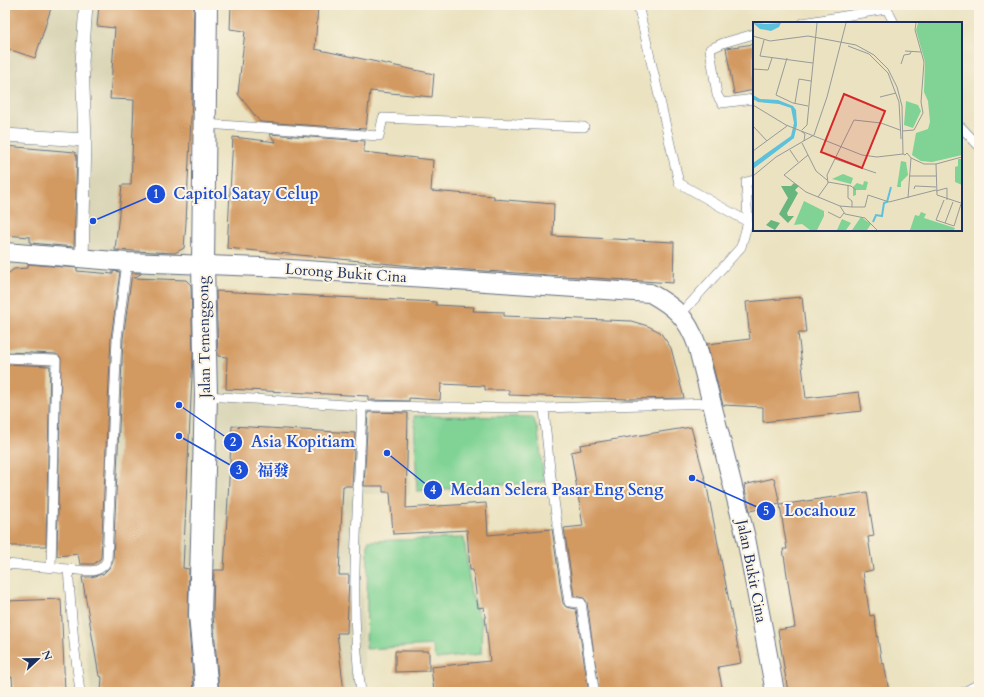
<svg xmlns="http://www.w3.org/2000/svg" width="984" height="697" font-family="Cardo,'Noto Serif SC',serif">
	<rect width="100%" height="100%" fill="#fcf5e5"/>
	<filter id="ink" filterUnits="userSpaceOnUse"><feTurbulence type="fractalNoise" baseFrequency=".025" numOctaves="2"/><feDisplacementMap in="SourceGraphic" scale="8" xChannelSelector="R" yChannelSelector="G"/><feConvolveMatrix kernelMatrix="1 2 1 2 8 2 1 2 1" color-interpolation-filters="sRGB"/></filter>
	<filter id="wash" filterUnits="userSpaceOnUse"><feTurbulence type="fractalNoise" baseFrequency=".012" numOctaves="4" result="noise"/><feDisplacementMap in="SourceGraphic" scale="16" xChannelSelector="R" yChannelSelector="G"/><feGaussianBlur stdDeviation="0.9" result="paint"/><feColorMatrix in="noise" values="0 0 0 0 0 0 0 0 0 0 0 0 0 0 0 0 0 1.4 0 .05"/><feComposite in="paint" operator="in"/></filter>
	<g filter="url(#wash)">
		<rect width="100%" height="100%" fill="#eae2c0"/>
		<path fill="#d9d5b6" d="M5 5H191L187 261 198 283 195 392 214 393V356L227 357 226 389 409 398 412 411 410 495 363 494V628L366 692H91L77 578H111L116 482 48 477 52 363 5 361Z"/>
		<path fill="#80d394" stroke="#4e8179" d="M414 416 533 417 538 431 544 482 417 491Z
			M464 538 471 593 482 624 481 654 436 659 432 645 366 649 368 541Z"/>
		<g id="blocks">
			<path fill="#d29960" d="M5 5H52L35 58 5 48Z
				M99 5H194L192 98 186 222 184 248 175 253 115 250 122 185H131L134 100 110 99 115 28 97 26Z
				M231 5H318L315 49 434 74 432 97 370 91 366 129 260 122 238 94 245 31 230 29Z
				M754 44V90L734 94 726 48Z
				M269 134 365 141 364 152 433 160 431 191 494 196V199L554 204 553 236 674 242 673 283 422 267 227 248 233 137 276 142Z
				M5 146 75 152 77 157 74 247 30 243V237L5 235Z
				M28 264 77 268V271L113 274V271L120 272 111 338 101 558 94 564H80L78 554 57 556 61 358 56 354 5 352V276L14 269 28 268Z
				M132 273H142L134 278 186 280 191 285 193 355 183 568 189 569 188 616 194 692H101L102 677 99 676 82 577H91L103 574 109 568 113 561 123 339Z
				M216 291 436 302V305L474 307 473 311 504 312V316L631 321 648 326 660 332 671 348 684 398 628 399 509 395V390H485V386L441 384 440 400 409 398V401L368 400V396L226 389 227 357 218 356Z
				M802 297 806 333H798L806 398 859 392 862 411 763 422V407L723 405 707 344 750 339 746 302Z
				M5 364 50 366 46 546H12L5 538Z
				M368 412 408 413 406 508 486 503 488 535 552 529 563 603 566 607 576 609 588 687 585 692H434L431 667 490 661 484 607 478 608 473 570H470L467 530 393 534 390 492H383V486H364Z
				M232 426 355 433 352 486H343L339 575H349L347 633H337L344 692H219L213 615 214 570H224Z
				M691 427 706 482 741 663 718 667 723 692H599L587 602 584 598 574 596 564 528 583 526 571 452 581 450 580 445Z
				M774 478 780 504 750 511 744 485Z
				M867 492 874 536 868 537 873 570 863 572 870 616 874 615 882 664 884 663 889 692H788L778 630 795 627 783 549H787L780 505Z
				M61 599 65 691 13 692 12 677 5 678V627H8L7 601Z
				M395 651H429V671L395 672Z"/>
		</g>
	</g>
	<g filter="url(#ink)">
		<use href="#blocks" fill-opacity="0" stroke="#636e80" stroke-width="1"/>
		<g fill="none" stroke-linecap="round" stroke-linejoin="round">
			<defs>
				<path id="service" d="M638 5 679 183 748 222
					M885 5 894 23
					M803 23 886 9
					M754 34 723 43 710 49 717 95 722 103 754 99
					M205 124 379 136 383 118 584 127
					M961 127 979 146
					M681 314 741 247 748 222 746 182 754 180
					M5 358 56 360 51 567
					M206 396 362 406 544 408 712 403
					M544 408C549 473 559 537 569 602L581 603 594 689 591 692
					M5 564 68 569 74 643 80 692
					M68 569C82 570 101 576 107 560L117 338 127 262
					M361 692C348 598 359 501 362 406
					M964 692 979 684"/>
				<path id="pedestrian" d="M5 135 85 140
					M82 259 85 140 82 62 86 5"/>
				<path id="minor" d="M5 252 127 262 261 267 650 293C675 307 687 317 697 345L746 538 775 692"/>
				<path id="tertiary" d="M206 5 203 265 206 396 200 615 207 692"/>
			</defs>
			<use href="#service" stroke="#636e80" stroke-width="10"/>
			<use href="#pedestrian" stroke="#636e80" stroke-width="14"/>
			<use href="#minor" stroke="#636e80" stroke-width="20"/>
			<use href="#tertiary" stroke="#636e80" stroke-width="24"/>
			<use href="#service" stroke="#fff" stroke-width="9"/>
			<use href="#pedestrian" stroke="#fff" stroke-width="13"/>
			<use href="#minor" stroke="#fff" stroke-width="18"/>
			<use href="#tertiary" stroke="#fff" stroke-width="22"/>
		</g>
	</g>
	<g text-anchor="middle" dominant-baseline="central" stroke-width="4" stroke-linejoin="round" paint-order="stroke">
		<g font-size="15" fill="#1b2f5e" stroke="#fcf5e5">
			<text transform="translate(346 273) rotate(4)">Lorong Bukit Cina</text>
			<text transform="translate(204 337) rotate(-91)">Jalan Temenggong</text>
			<text transform="translate(752 571) rotate(79)">Jalan Bukit Cina</text>
		</g>
	</g>
	<g transform="translate(753 22)">
		<rect width="209" height="209" fill="#eae2c0"/>
		<path d="M165 1H209V133L179 140 168 139 159 133 163 111 175 107 177 100 175 79 171 70 172 40 163 8ZM153 79 165 83 168 89 160 106 151 103ZM205 137H209V163L202 160V145L205 144ZM148 139 153 140 155 153 148 160V165H144ZM90 152 100 156 98 162 79 157ZM111 159 115 160 113 168H103V173L100 174V165L104 161 110 163ZM51 179 71 189V194L64 208H57L49 202 41 203ZM168 190 173 192 171 196 202 206 201 208H157L162 193 166 194ZM108 195 118 202 114 208H99ZM89 197 98 201 93 208H84Z" fill="#80d394"/>
		<path d="M41 161 46 164 42 168 45 171 34 191 35 194H41L35 201 26 192 35 176 28 164H38ZM18 198 27 201 22 208 13 203Z" fill="#68b57e"/>
		<path d="M0 1 13 2 28 1 26 5 18 9 7 7ZM0 73 7 77 25 78 40 84 43 88 44 103 41 116 0 147V141L38 114 41 101 38 86 26 82 5 80 0 77Z" fill="#5ec1dc"/>
		<path fill="none" stroke="#5ec1dc" stroke-width="2" d="M120 200 123 193 129 194 131 181 134 180 138 165"/>
		<path fill="none" stroke="#979a99" stroke-width="1" d="M0 14 17 19 55 14 103 23 121 33 135 47 144 65 149 84 150 132 152 133 154 131M11 18 7 34 60 41M95 24 116 32 135 51 146 80 148 117M152 29 168 30M34 36 23 73 40 81 55 84M148 42 151 33 157 32 158 30M0 47 15 48 19 36M127 75 143 71M42 81 46 57 58 59M0 83 33 103 109 133 124 135 150 132M0 104 14 119M49 108 54 103 64 1M48 109 52 112 51 119M149 109 161 108 170 91 168 80 171 40 162 8 163 1M49 121 63 149 74 158M37 128 45 140M0 129 34 104M154 131 158 136 171 142H183L209 135M55 133 31 153 53 170 87 184 92 192 112 196 124 208M82 137 123 151M183 142 184 173 208 181M0 154 23 135 61 113 74 75 93 1M156 154H183M75 160 98 164 103 168M161 167 162 164 183 165M183 169 194 166V178M65 175 75 161 74 153 101 98 128 101 147 108M155 176 158 136M191 178 183 198 201 204 208 182M87 184 99 185V179L95 176V163M99 185H112L115 173 136 180 183 168M75 190 87 196 91 191M192 201 200 180"/>
		<path fill="#d62828" fill-opacity="0.15" stroke="#d62828" stroke-width="2" d="M91 72 132 89 109 146 68 130Z"/>
		<rect width="209" height="209" fill="none" stroke="#1b2f5e" stroke-width="2"/>
	</g>
	<path fill="none" stroke="#1d4ed8" stroke-width="1.5" d="M93 221L156 194M179 405L233 442M179 436L239 470M387 453L433 490M692 478L766 511"/>
	<g fill="#1d4ed8" stroke="#fcf5e5" stroke-width="1.5">
		<circle cx="93" cy="221" r="4"/>
		<circle cx="179" cy="405" r="4"/>
		<circle cx="179" cy="436" r="4"/>
		<circle cx="387" cy="453" r="4"/>
		<circle cx="692" cy="478" r="4"/>
		<circle cx="156" cy="194" r="10"/>
		<circle cx="233" cy="442" r="10"/>
		<circle cx="239" cy="470" r="10"/>
		<circle cx="433" cy="490" r="10"/>
		<circle cx="766" cy="511" r="10"/>
	</g>
	<g font-size="12" text-anchor="middle" font-weight="bold" fill="#fff">
		<text x="156" y="198">1</text>
		<text x="233" y="446">2</text>
		<text x="239" y="474">3</text>
		<text x="433" y="494">4</text>
		<text x="766" y="515">5</text>
	</g>
	<g font-size="16" text-anchor="middle" font-weight="bold" fill="#1d4ed8" stroke="#fcf5e5" stroke-width="4" stroke-linejoin="round" paint-order="stroke">
		<text x="246" y="199">Capitol Satay Celup</text>
		<text x="303" y="447">Asia Kopitiam</text>
		<text x="273" y="476">福發</text>
		<text x="557" y="495">Medan Selera Pasar Eng Seng</text>
		<text x="820" y="516">Locahouz</text>
	</g>
	<rect width="984" height="697" fill="none" stroke="#fcf5e5" stroke-width="20"/>
	<g transform="translate(38 659) rotate(68)" stroke="#fcf5e5" stroke-width="3" paint-order="stroke">
	<path d="M0-3L7 15L0 10L-7 15Z" fill="#1b2f5e"/>
	<text y="-6" font-size="11" font-weight="bold" text-anchor="middle" fill="#1b2f5e">N</text>
	</g>
</svg>
